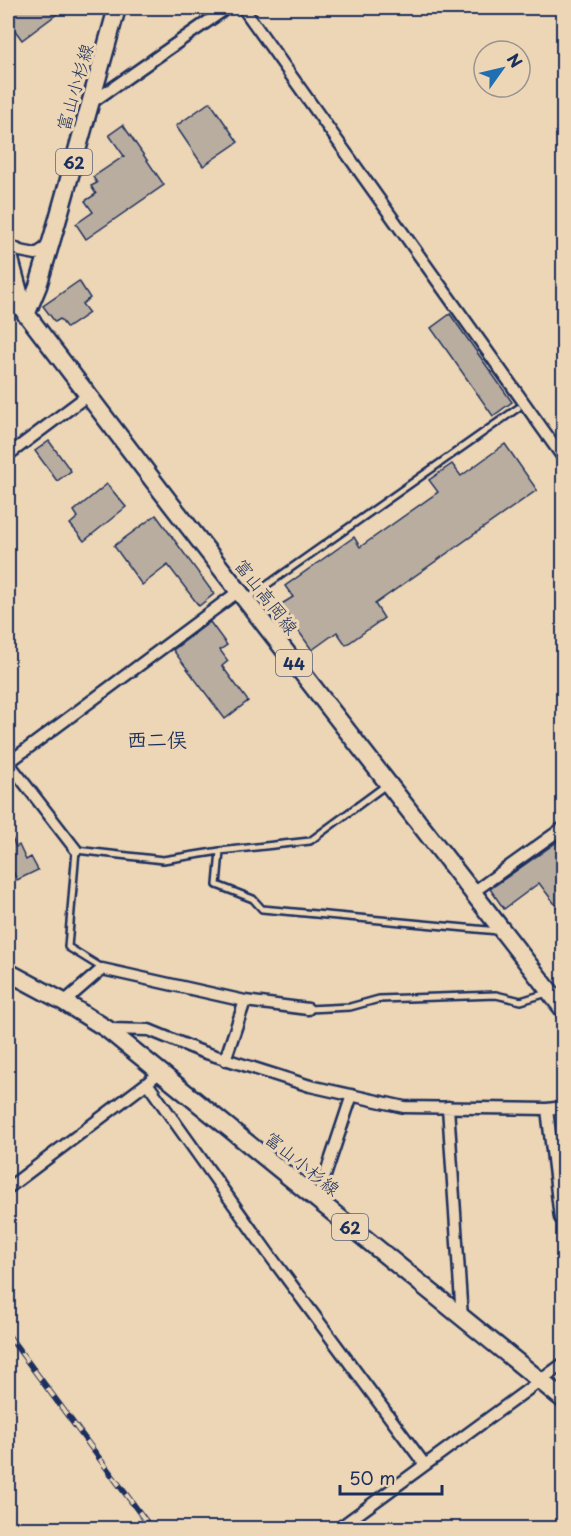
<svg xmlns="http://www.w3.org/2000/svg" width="571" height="1536" font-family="'Playpen Sans','Klee One',sans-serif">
	<rect width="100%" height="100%" fill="#edd6b5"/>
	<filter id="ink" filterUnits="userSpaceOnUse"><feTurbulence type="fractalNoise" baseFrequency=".0167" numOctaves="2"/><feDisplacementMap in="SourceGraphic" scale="12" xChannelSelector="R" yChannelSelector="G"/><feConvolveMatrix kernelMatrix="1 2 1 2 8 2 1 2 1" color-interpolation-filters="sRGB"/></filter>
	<g filter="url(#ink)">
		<path fill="#b9ada0" stroke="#1b2f5e" stroke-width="1.5" d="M8 8H65L22 40 8 21Z
			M210 102 238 142 203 166 176 126Z
			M123 125 164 185 86 239 76 224 93 212 85 201 96 194 91 186 97 183 93 177 124 156 109 135Z
			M79 281 90 298 82 304 89 313 67 328 60 319 55 322 43 306Z
			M450 314 512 402 493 416 431 328Z
			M49 441 71 471 57 481 35 451Z
			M505 444 537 490 375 604 384 618 346 645 337 632 312 650 280 605 293 597 285 586 354 537 360 547 438 492 429 480 452 464 461 476Z
			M107 484 126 507 84 541 70 524 78 517 74 511Z
			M156 515 214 594 199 606 168 565 142 585 114 546Z
			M210 622 227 645 220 650 228 661 222 666 248 701 225 719 173 650Z
			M8 830 16 847 19 845 26 860 31 857 38 870 17 880 8 861Z
			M564 837V916L539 883 504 909 490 889Z"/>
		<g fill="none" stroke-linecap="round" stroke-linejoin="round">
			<defs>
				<path id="lane" d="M247 599 518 408
					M220 851 217 885 253 899 262 909 498 931
					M102 968 68 947 76 850 163 860 220 851 310 841 386 785
					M308 1009 350 1007 379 999 496 995 521 1001 547 993"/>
				<path id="street" d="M243 8 564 459
					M91 103 227 8
					M8 244 20 251 36 254 50 245
					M8 455 88 395
					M8 762 76 850
					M8 763 239 591
					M472 893 564 827
					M64 1002 102 969 245 1001 308 1009
					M108 1029 149 1030 200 1051 310 1086 404 1107 547 1109 564 1107
					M225 1060 245 1001
					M147 1083 271 1257 425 1465
					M448 1107 462 1318
					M547 1109 560 1218 564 1222
					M8 1188 147 1083 160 1072
					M317 1200 352 1095
					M339 1528 564 1363"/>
				<path id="secondary" d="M8 250 24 309"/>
				<path id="primary" d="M8 290 171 504 564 1010
					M26 315 38 286 57 222 117 8
					M8 972 64 1002 107 1029 564 1400"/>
			</defs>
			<use href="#lane" stroke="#1b2f5e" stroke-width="10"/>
			<use href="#street" stroke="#1b2f5e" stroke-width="15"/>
			<use href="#secondary" stroke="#1b2f5e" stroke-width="20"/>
			<use href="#primary" stroke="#1b2f5e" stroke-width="21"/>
			<use href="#lane" stroke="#edd6b5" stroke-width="5"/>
			<use href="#street" stroke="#edd6b5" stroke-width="10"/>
			<use href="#secondary" stroke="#edd6b5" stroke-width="15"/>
			<use href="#primary" stroke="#edd6b5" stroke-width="16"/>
			<defs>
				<path id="rail" d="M8 1335 151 1528"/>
			</defs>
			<use href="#rail" stroke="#1b2f5e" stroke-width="6"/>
			<use href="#rail" stroke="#edd6b5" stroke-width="4" stroke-dasharray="11" stroke-linecap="butt"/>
		</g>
	</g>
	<g text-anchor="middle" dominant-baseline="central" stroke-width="6" stroke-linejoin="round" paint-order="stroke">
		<g fill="#edd6b5" stroke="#5a6178" stroke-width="1.5">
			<rect x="56" y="149" width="36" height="26" rx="4.5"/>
			<rect x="276" y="650" width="36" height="26" rx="4.5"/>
			<rect x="332" y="1214" width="36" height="26" rx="4.5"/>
		</g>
		<g font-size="16" font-weight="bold" fill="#1b2f5e">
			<text x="74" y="162">62</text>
			<text x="294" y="663">44</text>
			<text x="350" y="1227">62</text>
		</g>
		<g font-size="18" fill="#1b2f5e" stroke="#edd6b5">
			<text transform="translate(74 87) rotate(-74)">富山小杉線</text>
			<text transform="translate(267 596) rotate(52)">富山高岡線</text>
			<text transform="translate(303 1163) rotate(39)">富山小杉線</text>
		</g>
		<g font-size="20" font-weight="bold" fill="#1b2f5e" stroke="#edd6b5">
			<text x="157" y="739">西二俣</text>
		</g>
	</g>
	<rect width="571" height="1536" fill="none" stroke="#edd6b5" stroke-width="30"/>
	<rect x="15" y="15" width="541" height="1506" fill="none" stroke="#1b2f5e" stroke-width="2" filter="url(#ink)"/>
	<g transform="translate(502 69) rotate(56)"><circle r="28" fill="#edd6b5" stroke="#999392" stroke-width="1.5"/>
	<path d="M0-4.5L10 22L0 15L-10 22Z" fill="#1f6fb2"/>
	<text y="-9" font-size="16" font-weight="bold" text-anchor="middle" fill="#1b2f5e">N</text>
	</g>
	<path d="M340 1485v9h102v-9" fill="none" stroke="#1b2f5e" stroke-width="3"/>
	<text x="349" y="1485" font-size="18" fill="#1b2f5e" stroke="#edd6b5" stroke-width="4.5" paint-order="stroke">50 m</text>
</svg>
